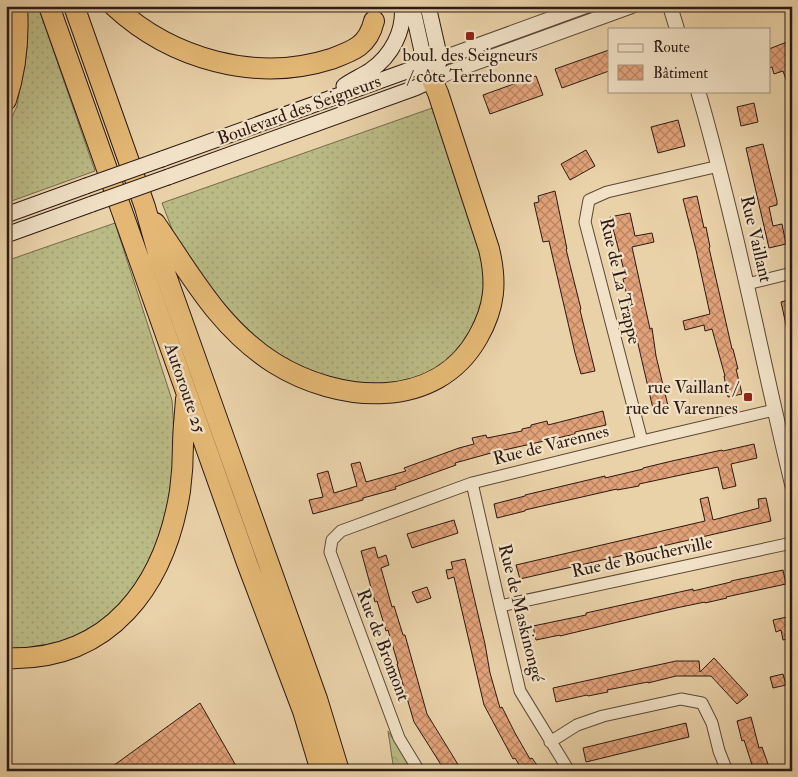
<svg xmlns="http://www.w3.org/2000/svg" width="798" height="777" font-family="'IM FELL Double Pica',serif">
	<defs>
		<pattern id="grass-dots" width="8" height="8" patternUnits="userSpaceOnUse" patternTransform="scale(1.25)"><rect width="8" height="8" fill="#baba85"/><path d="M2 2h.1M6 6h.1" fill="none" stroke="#a09f72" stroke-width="1.8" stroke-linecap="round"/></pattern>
		<pattern id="park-crowns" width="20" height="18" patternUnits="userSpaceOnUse" patternTransform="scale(1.25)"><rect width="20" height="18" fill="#baba85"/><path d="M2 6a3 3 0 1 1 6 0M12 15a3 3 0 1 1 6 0" fill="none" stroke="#a09f72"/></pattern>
		<pattern id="building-cross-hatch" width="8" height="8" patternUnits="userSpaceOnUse" patternTransform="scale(1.25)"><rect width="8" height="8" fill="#e1a279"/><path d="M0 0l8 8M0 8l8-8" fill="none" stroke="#b78362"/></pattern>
	</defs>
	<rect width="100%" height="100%" fill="#e9d1a8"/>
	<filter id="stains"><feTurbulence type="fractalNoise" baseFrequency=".004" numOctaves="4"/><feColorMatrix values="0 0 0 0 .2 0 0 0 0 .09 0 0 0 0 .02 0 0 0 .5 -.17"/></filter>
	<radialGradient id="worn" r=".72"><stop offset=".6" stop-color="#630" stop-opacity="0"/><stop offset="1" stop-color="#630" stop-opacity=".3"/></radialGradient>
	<path fill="url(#grass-dots)" stroke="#746a4c" d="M27 6H38L95 171 6 203V130L17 106 26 51Z
		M435 107 482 258 485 288 482 309 472 334 446 364 402 385 333 382 277 356 231 315 177 242 162 203Z
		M115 223 172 400 175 446 170 497 158 545 140 580 119 608 99 623 66 641 34 647 6 650V261Z"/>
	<path fill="url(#park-crowns)" stroke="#746a4c" d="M388 731 414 771H394Z"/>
	<path fill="url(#building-cross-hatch)" stroke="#2d1a13" d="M792 40V92L791 93 783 71 774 74 772 67 769 68V49Z
		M609 50V71L562 88 555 69Z
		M536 76 543 95 490 114 483 95Z
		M754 103 758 122 741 126 737 107Z
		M678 120 685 146 658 153 651 127Z
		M763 144 777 201V205L769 207 773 226 782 224 786 244 769 248 746 148Z
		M586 150 595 166 570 180 561 164Z
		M555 191 567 249H566L581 309 580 310 595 371 581 374 575 353 549 241 543 242 534 203 539 202 538 196Z
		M697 196 704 228 706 227 710 247 709 248 732 349H733L738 369H736L742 394 728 397 724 376H725L712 329 705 331 704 325 685 330 683 321 710 314 696 250 683 199Z
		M630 213 635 236 652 233 654 242 632 247 650 329 652 328 656 356 669 410 654 413 623 279 626 278 610 217Z
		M792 299V333L788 334 781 302Z
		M603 411 606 425 575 432V434L491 453 455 463 456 465 395 487 396 489 363 498V500L313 514 309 500 323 497 317 474 328 471 334 493 357 486 351 464 360 462 366 482 406 471 404 468 459 448 474 444 472 438 486 435 487 438 522 431V429L531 427V425L547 421 548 425Z
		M754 444 757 458 731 464 736 486 723 489 718 467 639 484V486L617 490V489L525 510V511L497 518 494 504 525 496V495L605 476V478L643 469V468L672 461 722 450 723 451Z
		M708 497 713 520 759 508 758 499 766 498 771 521 520 579 516 565 705 521 700 499Z
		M454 520 458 533 412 548 407 534Z
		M375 547 378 558 386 555 389 565 381 568 392 607 394 606 403 635H405L427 714 462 771H445L414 722 397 664H398L388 630 386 631 377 601 375 602 361 551Z
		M465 559 485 644 490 673 500 708 502 707 515 733 530 759 532 758 541 771H523L515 758 513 759 484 705 454 577 448 579 446 570 453 569 451 562Z
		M783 570 786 584 726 597 727 598 705 603V602L676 608 560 636V635L536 640 533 626 586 615V613L693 589V591L731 582V581Z
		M427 587 431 598 417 603 412 592Z
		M792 616V638L783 640 781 630 776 632 773 620Z
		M714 658 748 695 737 704 711 676H676L648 683V682L607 690 608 692 588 696 587 695 556 702 553 688 676 661H699L700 672Z
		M783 674 786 685 773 688 770 677Z
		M200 703 239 771H106Z
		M751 717 759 748 762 747 769 767 758 771H754L744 740 742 741 737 721Z
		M686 723 689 737 586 762 583 748Z"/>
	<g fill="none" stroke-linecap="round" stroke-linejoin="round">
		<defs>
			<path id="minor" d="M747 284 792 273
				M642 441 585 222 589 200 607 192 719 166
				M472 483 500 606 520 691 569 771
				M500 606 792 543
				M550 742 577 725 603 716 681 699 702 703 712 723 719 751 727 771
				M419 771 399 738 330 552 332 540 341 531 472 483 642 441 774 410"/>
			<path id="tertiary" d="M670 6 677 29
				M440 59 586 6
				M432 80 453 71 632 6
				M698 91C710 131 720 172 730 213 752 303 770 394 792 484"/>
			<path id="secondary" d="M412 6 422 51 429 72
				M428 6 440 59 437 68
				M344 86C352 80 362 76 371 70 391 56 405 31 402 6
				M162 159 440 59
				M168 177 415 88 432 80
				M6 215 86 186
				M6 235 92 204"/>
			<path id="motorway" d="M49 6 247 563 303 711 321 771
				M74 6 145 207 158 253 317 699 339 771
				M114 6C171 59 256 83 331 59 353 51 368 46 374 21
				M6 100C16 70 19 38 17 6
				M155 223C191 275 219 328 274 363 338 403 436 412 478 337 495 307 497 282 489 249L438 93 432 80
				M6 658C110 662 165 585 180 491 182 476 183 460 183 445 183 430 185 415 186 399"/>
		</defs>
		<use href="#minor" stroke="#5c4838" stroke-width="13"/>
		<use href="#tertiary" stroke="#5c4838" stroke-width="16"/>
		<use href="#secondary" stroke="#2d1a13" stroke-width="17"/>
		<use href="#motorway" stroke="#2d1a13" stroke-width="22"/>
		<use href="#minor" stroke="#f1e1c6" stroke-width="11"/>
		<use href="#tertiary" stroke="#f1e1c6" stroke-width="14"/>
		<use href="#secondary" stroke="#f1e1c6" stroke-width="15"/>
		<use href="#motorway" stroke="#e4b874" stroke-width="20"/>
		<defs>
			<path id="secondary-bridge" d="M86 186 162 159
				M92 204 168 177"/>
		</defs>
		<use href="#secondary-bridge" stroke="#2d1a13" stroke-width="17" stroke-linecap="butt"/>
		<use href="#secondary-bridge" stroke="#f1e1c6" stroke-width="15"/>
	</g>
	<g fill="#8f2418" stroke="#f1e1c6" stroke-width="2">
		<rect x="465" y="31" width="10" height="10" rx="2.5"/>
		<rect x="743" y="392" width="10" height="10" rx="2.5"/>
	</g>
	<g text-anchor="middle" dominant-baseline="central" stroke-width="4.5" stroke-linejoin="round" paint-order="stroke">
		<g font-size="18" fill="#2d1a13" stroke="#f1e1c6">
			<text x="470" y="55">boul. des Seigneurs<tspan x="470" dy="21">/ côte Terrebonne</tspan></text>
			<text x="738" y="387" text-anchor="end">rue Vaillant /<tspan x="738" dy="21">rue de Varennes</tspan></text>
		</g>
		<g font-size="18" fill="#2d1a13" stroke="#f1e1c6">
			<text transform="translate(299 110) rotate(-20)">Boulevard des Seigneurs</text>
			<text transform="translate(756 239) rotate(77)">Rue Vaillant</text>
			<text transform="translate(620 281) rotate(77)">Rue de La Trappe</text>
			<text transform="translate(185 388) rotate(71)">Autoroute 25</text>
			<text transform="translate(551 445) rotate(-14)">Rue de Varennes</text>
			<text transform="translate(642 557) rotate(-12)">Rue de Boucherville</text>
			<text transform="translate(521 613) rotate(76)">Rue de Maskinongé</text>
			<text transform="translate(383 645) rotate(69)">Rue de Bromont</text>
		</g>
	</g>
	<rect width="798" height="777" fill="none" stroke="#e9d1a8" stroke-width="25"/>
	<rect x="8" y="8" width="783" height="762" fill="none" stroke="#2d1a13" stroke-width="2.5"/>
	<rect x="12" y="12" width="773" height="752" fill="none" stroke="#2d1a13"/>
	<rect x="608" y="28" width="162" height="65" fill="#f1e1c6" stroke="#a3917e"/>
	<rect x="618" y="44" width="25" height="8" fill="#f1e1c6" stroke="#a3917e"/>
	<text x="653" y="52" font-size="15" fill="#2d1a13">Route</text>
	<rect x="618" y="65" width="25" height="15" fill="url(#building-cross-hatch)" stroke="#a3917e"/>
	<text x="653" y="78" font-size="15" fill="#2d1a13">Bâtiment</text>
	<rect width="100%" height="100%" filter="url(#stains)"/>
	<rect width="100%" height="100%" fill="url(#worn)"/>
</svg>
